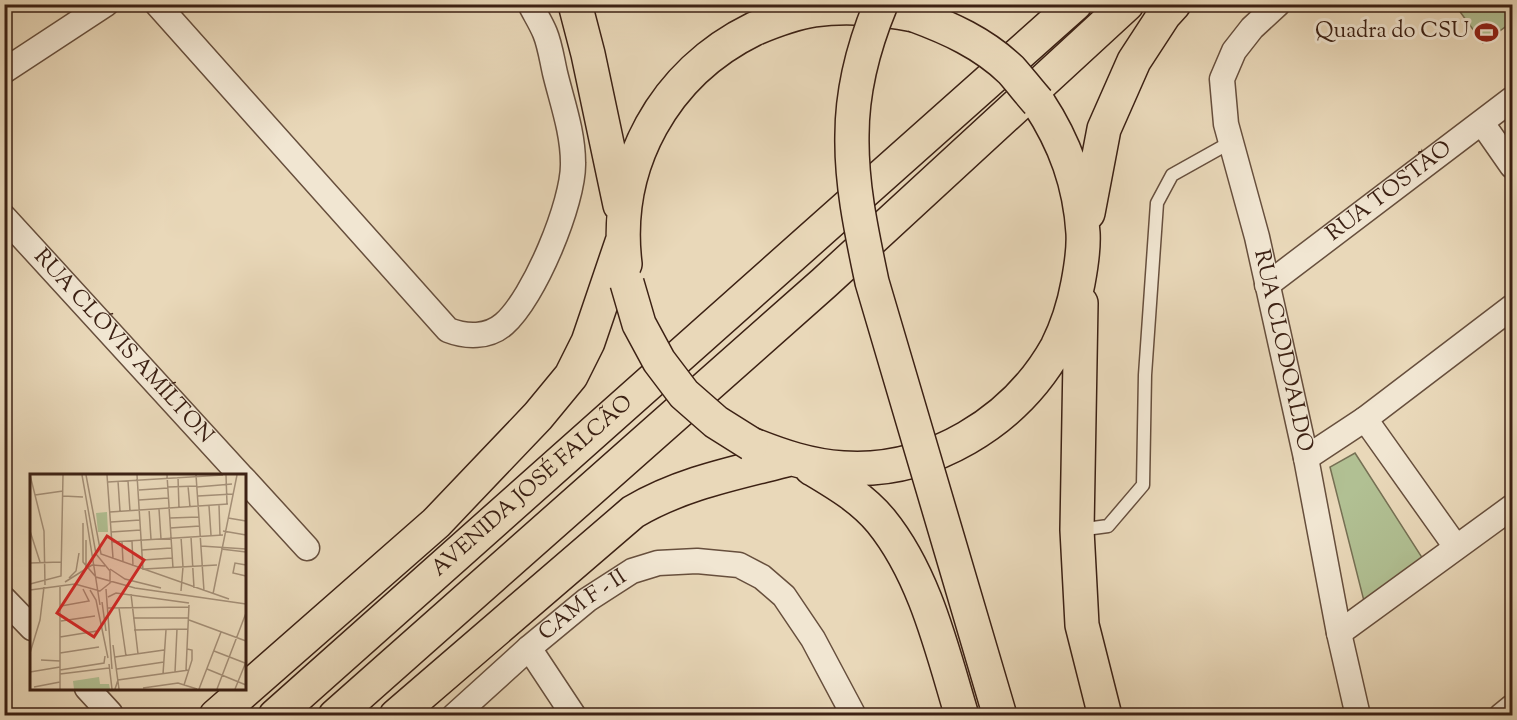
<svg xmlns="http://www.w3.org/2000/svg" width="1517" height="720" font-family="'Sorts Mill Goudy',serif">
	<rect width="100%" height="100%" fill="#e9d8b9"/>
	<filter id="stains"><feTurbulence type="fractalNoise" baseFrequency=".00333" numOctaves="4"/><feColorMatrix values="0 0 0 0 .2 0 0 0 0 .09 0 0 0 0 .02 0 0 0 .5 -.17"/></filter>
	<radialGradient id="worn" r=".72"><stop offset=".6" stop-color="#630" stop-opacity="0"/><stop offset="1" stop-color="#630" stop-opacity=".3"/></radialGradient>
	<path fill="#b1c093" stroke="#767054" stroke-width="1.5" d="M1455 5H1512V22L1483 43Z
		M1355 453 1423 559 1365 605 1330 467Z"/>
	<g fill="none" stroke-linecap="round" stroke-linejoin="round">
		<defs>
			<path id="lane" d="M1078 530 1108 526 1143 485 1145 375 1157 203 1172 175 1231 142"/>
			<g id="street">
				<path d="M157 4 448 330C466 337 488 338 504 324 534 298 574 202 573 163 573 132 562 102 555 73 552 60 550 45 545 33 541 23 535 14 530 4"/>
				<path id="s1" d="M1278 4 1252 28 1234 51 1222 79 1226 124 1257 237 1306 458 1339 633 1358 716"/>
				<path d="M4 71 106 4"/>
				<path d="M1482 123 1512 166"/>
				<path id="s2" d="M4 217 241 476"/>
				<path id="s3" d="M1267 285 1512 99"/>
				<path d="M1365 419 1456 547"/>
				<path d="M1306 458 1365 419 1512 307"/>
				<path d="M244 479 307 548"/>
				<path d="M4 599 32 628"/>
				<path d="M1339 633 1512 507"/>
				<path d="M529 648 574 716"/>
				<path d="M87 688 110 713"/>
				<path id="s4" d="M454 716 529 648 587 600 632 571 658 563 697 561 739 565 762 577 784 596 813 639 854 716"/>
				<path d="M1501 716 1512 707"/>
			</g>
			<g id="primary">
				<path id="s5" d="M275 716 1075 4"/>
				<path d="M335 716 824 283 1127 4"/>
			</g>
			<path id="highway" d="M575 4 588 54 620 205
				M1088 213 1104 129 1134 61 1164 15 1174 4
				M625 264C613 165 664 73 754 29 773 21 794 13 814 10 849 5 880 9 914 15
				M1081 303 1077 530 1082 625 1105 716
				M751 444C781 456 810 466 843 468 930 474 1015 422 1057 347 1067 327 1074 305 1078 283 1081 267 1084 250 1083 233 1080 184 1065 143 1038 102
				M811 468C836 483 862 498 881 521 925 575 942 650 962 716
				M216 716 436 523 538 416 571 376 588 342 622 242
				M396 716 633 512C682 483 736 473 790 459"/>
		</defs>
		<use href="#lane" stroke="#674f3d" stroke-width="15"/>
		<use href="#street" stroke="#674f3d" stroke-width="27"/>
		<use href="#primary" stroke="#3c2114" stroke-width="36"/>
		<use href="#highway" stroke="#3c2114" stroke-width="36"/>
		<use href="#lane" stroke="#f1e6d2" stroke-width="12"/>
		<use href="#street" stroke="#f1e6d2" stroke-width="24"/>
		<use href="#primary" stroke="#e9d8b9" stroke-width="33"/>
		<use href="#highway" stroke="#e9d8b9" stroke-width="33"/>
		<defs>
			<path id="highway-bridge" d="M881 4C864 45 852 91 852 135 851 185 862 234 872 282L1000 716
				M914 15C949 28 983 43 1011 70 1020 80 1029 92 1038 102
				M627 283 639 324 659 361 684 394 716 422 751 444"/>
		</defs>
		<use href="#highway-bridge" stroke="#3c2114" stroke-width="36" stroke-linecap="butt"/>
		<use href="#highway-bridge" stroke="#e9d8b9" stroke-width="33"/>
	</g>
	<defs>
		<symbol id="stadium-bare" viewBox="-9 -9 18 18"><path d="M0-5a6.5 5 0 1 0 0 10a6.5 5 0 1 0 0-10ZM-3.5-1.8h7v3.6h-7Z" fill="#8f2418" stroke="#f1e6d2" stroke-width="2.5" paint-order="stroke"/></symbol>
	</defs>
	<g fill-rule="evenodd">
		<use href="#stadium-bare" x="1470" y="16" width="33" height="33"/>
	</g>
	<g text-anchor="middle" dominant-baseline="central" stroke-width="6" stroke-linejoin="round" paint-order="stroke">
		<g font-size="22" fill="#3c2114" stroke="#f1e6d2" text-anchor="end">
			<text x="1469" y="32">Quadra do CSU</text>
		</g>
		<g font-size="22" fill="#3c2114" stroke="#f1e6d2">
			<text stroke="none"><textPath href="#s3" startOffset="154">RUA TOSTÃO</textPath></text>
			<text stroke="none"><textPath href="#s2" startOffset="176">RUA CLÓVIS AMÍLTON</textPath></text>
			<text stroke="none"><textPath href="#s1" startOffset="374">RUA CLODOALDO</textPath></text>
			<text stroke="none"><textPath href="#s5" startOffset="345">AVENIDA JOSÉ FALCÃO</textPath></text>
			<text stroke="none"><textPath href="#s4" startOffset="170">CAM F - II</textPath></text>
		</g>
	</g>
	<g transform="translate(30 474)">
		<rect width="216" height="216" fill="#e9d8b9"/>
		<path d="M77 38 78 58H68L66 39ZM69 203 70 210H79L80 215H44L43 207Z" fill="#b1c093"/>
		<path fill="none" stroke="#a48f77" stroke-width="1.5" d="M0 1 14 57 15 111M56 1 71 80 199 125M77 1 83 84M107 1 113 96M137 1 143 94M166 1 174 117M196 1 197 30M148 3 149 34M88 7 90 37M98 7 100 37M78 8 193 1M158 12 160 33M138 13 167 12M167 13 202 10M109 16 138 14M5 21 33 17M33 22 53 23M168 22 203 20M109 26 138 24M189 31 190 61M179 32 181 61M119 35 121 65M129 35 131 65M55 36 70 131M80 38 198 30M140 44 169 43M198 44 216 47M81 48 110 46M53 49V88L66 103 105 114 216 130M140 54 170 52M0 57 10 88M193 57 216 61M81 58 111 56M151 63 153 93M161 63 164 114M56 66V95M102 67 103 92M82 68 193 61M92 68 93 88M171 72 216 75M191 75 216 78M112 76 141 74M113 86 142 84M0 89 31 88M216 91 205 89 203 99 216 102M80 95 95 105 131 114M114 95 187 91M39 104 46 97 49 79M35 108 62 91 75 92M0 110 31 102 33 1M76 115 82 195M0 116 45 110 70 117 80 109V97L66 80 52 1M60 116 66 126 78 184M151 117 153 93M101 120 108 180M183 120 207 1M78 123 86 119 159 129M72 128 76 157M31 132 59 127 53 115M78 134 159 133M89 134 96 182M103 144H159M159 146 216 167M31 147 65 142M104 156 158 155M30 163 67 157M83 171 89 215M184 177 215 189M0 179 10 146 14 113M30 179 69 173M85 183 134 176M11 186 30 187M79 190 82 215M87 195 134 188M177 195 216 211M30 196 74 189 75 182M156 196 159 131M0 198 30 193M145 198 147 155M30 200 79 194M133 200 136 156M154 211 162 186V176L157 175M4 213 30 208M113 214 148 209 167 215M30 215V113M85 215 88 206 159 196M169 215 191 158M187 215 216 139M205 215 216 188"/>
		<path fill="#d62828" fill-opacity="0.15" stroke="#d62828" stroke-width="3" d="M77 62 114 86 64 163 27 139Z"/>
		<rect width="216" height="216" fill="none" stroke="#3c2114" stroke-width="3"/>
	</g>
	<rect width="1517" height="720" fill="none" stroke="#e9d8b9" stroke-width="24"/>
	<rect x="6" y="6" width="1505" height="708" fill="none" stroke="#3c2114" stroke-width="3"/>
	<rect x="12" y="12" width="1493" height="696" fill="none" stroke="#3c2114" stroke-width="1.5"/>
	<rect width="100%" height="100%" filter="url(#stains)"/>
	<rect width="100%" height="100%" fill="url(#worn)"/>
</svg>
